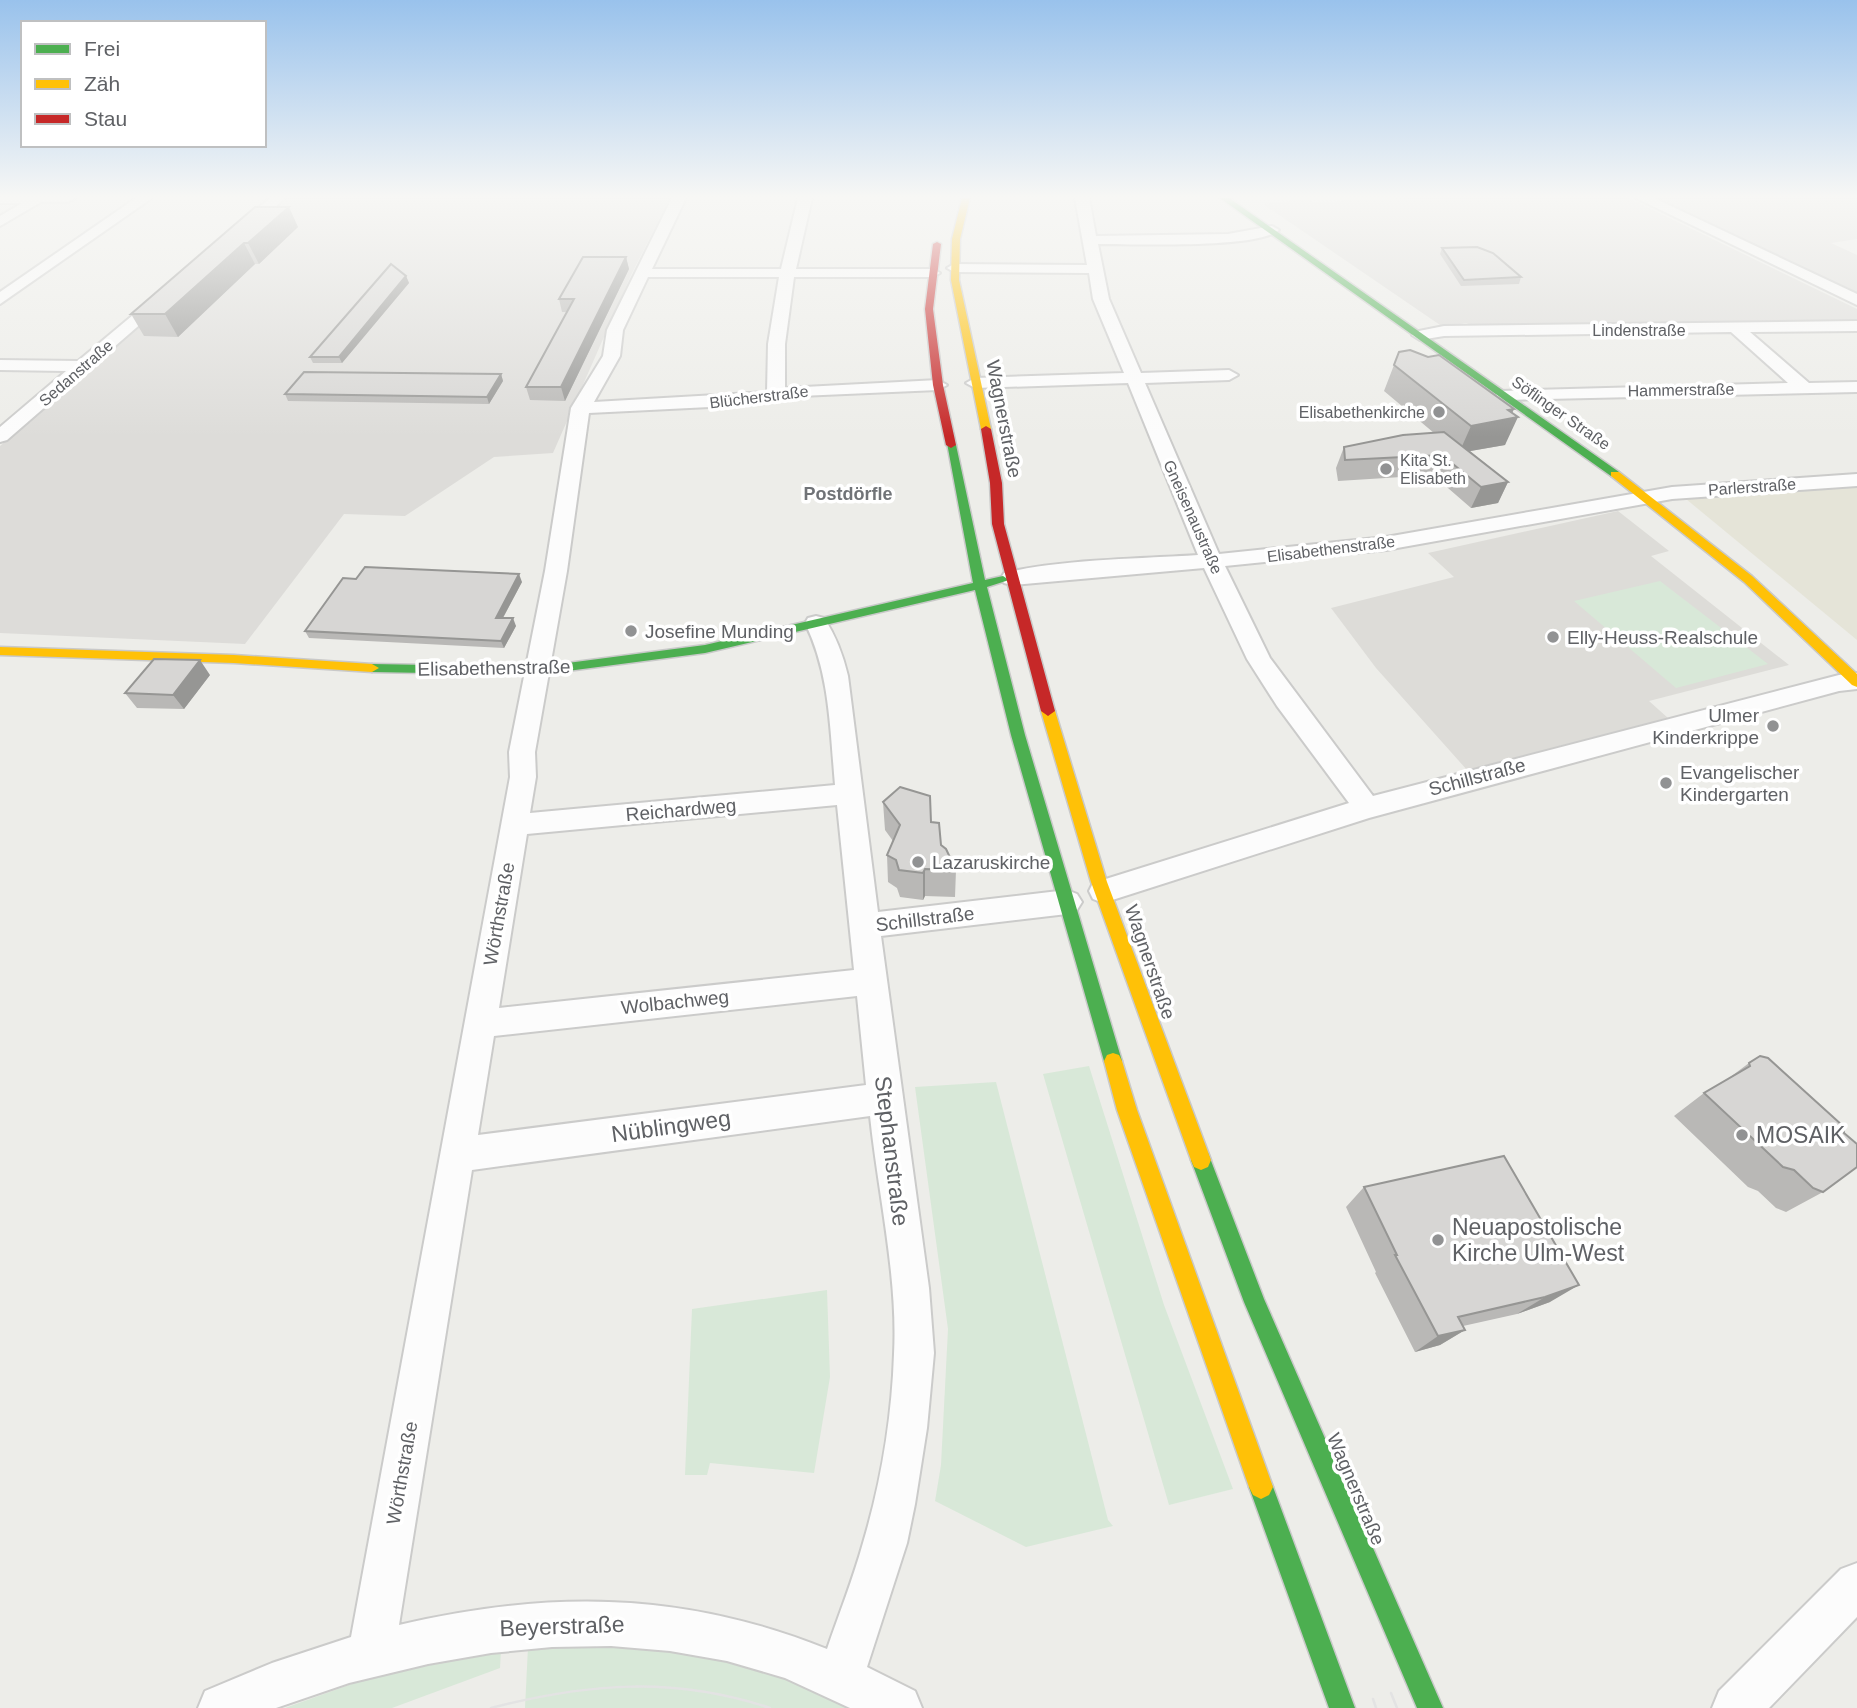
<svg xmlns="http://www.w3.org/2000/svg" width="1857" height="1708" font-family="Helvetica,sans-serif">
	<rect width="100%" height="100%" fill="#edede9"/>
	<path fill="#e5e4d8" d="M1857 483V640L1686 499Z"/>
	<path fill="#dddcd9" d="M287 198H670L632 273 553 453 494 457 405 516 344 514 245 644 0 633V446Z
		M1414 198H1628L1857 309V320L1476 327 1466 323 1443 327 1263 204 1306 199 1315 202Z
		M1655 198H1857V239L1831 243 1857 255V293Z"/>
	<path fill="#dddcd8" d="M1618 511 1669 551 1651 556 1789 665 1649 701 1668 718 1467 770 1376 668 1331 608 1454 577 1428 553Z"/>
	<path fill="#d8e8d8" d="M1660 581 1768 664 1676 688 1574 601Z
		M1089 1066 1164 1305 1233 1489 1169 1505 1043 1074Z
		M996 1082 1108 1520 1113 1526 1026 1547 935 1501 941 1465 948 1329 915 1087Z
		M827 1290 830 1377 814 1473 710 1463 707 1475H685L692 1309Z
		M568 1643C634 1646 700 1650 764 1671 794 1681 823 1695 853 1708H525L528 1647Z
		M501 1650 500 1668 392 1708H285L385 1672Z"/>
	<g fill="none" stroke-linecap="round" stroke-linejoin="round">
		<defs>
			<path id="street" d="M0 198H75L68 202H41L0 226V216L22 203H0Z
				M136 198H152L0 304V292Z
				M270 198H285L246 233H236V227Z
				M672 198H686L652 269H781L798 198H812L796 269H933L940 273 933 277H794L785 344V388L938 380 947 385 938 390 800 396 750 405 589 413 567 571 535 752 536 777 530 813 835 785C830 730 830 673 805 623L808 618 816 616 824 618C836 636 843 655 848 676L878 912 1067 890 1077 894 1082 902 1077 910 1067 914 881 936 929 1288 934 1353 927 1428 915 1504 907 1543 867 1667 915 1691 922 1708H850L785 1678 727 1661 670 1651 611 1646 552 1647 491 1653 428 1664 349 1683 276 1708H198L205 1691 272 1663 351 1637 510 777 509 752 545 571 571 408 603 356 607 330ZM648 277H779L768 344 767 392 594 402 620 356 623 330ZM837 805 854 970 499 1008 527 834ZM857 996 866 1085 478 1135 494 1036ZM870 1116C878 1193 898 1277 894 1354 892 1416 881 1483 863 1543 853 1579 839 1614 827 1649 683 1591 549 1590 399 1625L472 1170Z
				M1075 198H1089L1096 236 1228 234 1272 226 1279 230C1257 249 1132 244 1098 244L1109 299 1141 373 1229 370 1238 375 1229 380 1145 383 1219 554 1386 537 1672 487 1857 474V486L1672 499 1386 550 1225 566 1270 658 1373 796 1839 675 1857 673V689L1839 691 1369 818 1103 903 1093 899 1089 891 1093 883 1349 803 1277 706 1247 659 1204 568 1012 585 1004 583 1001 578 1004 573C1063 559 1138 559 1198 555L1128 383 975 388 966 383 975 378 1124 373 1093 299 1089 273 954 272 947 268 954 264 1087 265Z
				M1636 198H1654L1857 294V305Z
				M162 293 170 298 167 301 7 440 0 442V427L66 371 0 370V360L78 361 157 295Z
				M1857 321V331L1750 332 1809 383 1857 382V392L1505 400 1496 395 1499 391 1788 383 1731 332 1444 336 1420 340 1412 335 1414 332 1444 326Z
				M1857 1563V1617L1769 1708H1712L1719 1691 1841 1569Z"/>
			<path id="fast" d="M1220 198H1229L1619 472V476H1611Z
				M947 443 956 445 985 580 1003 576 1009 580 987 587 1025 735 1122 1061 1119 1067 1113 1069 1107 1067 1104 1061 1011 735 975 590 705 653 537 675 372 672 365 668 372 664 537 667 705 645 973 583Z
				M1201 1150 1208 1153 1264 1299 1443 1708H1417L1244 1302 1191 1160 1194 1153Z
				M1261 1475 1269 1479 1273 1487 1355 1708H1329L1249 1487 1253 1479Z"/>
			<path id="slow" d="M962 198H970L960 239 959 280 991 429 986 432 981 429 951 280 952 239Z
				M1611 472H1619L1752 576 1857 674V687L1852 685 1744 582 1611 476Z
				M0 647 234 655 372 664 379 668 372 672 234 663 0 655Z
				M1048 706 1055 711 1107 882 1211 1160 1208 1167 1201 1170 1194 1167 1191 1160 1091 882 1041 711Z
				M1113 1053 1119 1055 1122 1061 1137 1110 1273 1487 1269 1495 1261 1499 1253 1495 1249 1487 1117 1110 1104 1061 1107 1055Z"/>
			<path id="jam" d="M937 242 941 244 933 309 943 385 956 445 951 448 946 445 933 385 925 309 933 244Z
				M986 426 991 429 1002 483 1004 524 1055 711 1048 716 1041 711 992 524 990 483 981 429Z"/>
		</defs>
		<use href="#street" stroke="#cbcbca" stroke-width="4"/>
		<use href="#fast" stroke="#c9c9c9" stroke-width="3"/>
		<use href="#slow" stroke="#c9c9c9" stroke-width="3"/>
		<use href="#jam" stroke="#c9c9c9" stroke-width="3"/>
		<use href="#street" fill="#fcfcfc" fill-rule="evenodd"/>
		<use href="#fast" fill="#4caf50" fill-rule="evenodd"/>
		<use href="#slow" fill="#ffc107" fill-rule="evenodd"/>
		<use href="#jam" fill="#c62828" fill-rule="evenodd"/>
		<path stroke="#e3e3e3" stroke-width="2.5" d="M1391 1693 1397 1708
			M1373 1699 1376 1708
			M491 1708C588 1683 674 1676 770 1708"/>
	</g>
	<path fill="#b9b8b6" d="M255 207 298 227 259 264H255L178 337 144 336 131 314Z
		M1442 248 1521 277 1519 284 1461 286 1440 254Z
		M626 257 629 269 565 401 530 400 526 387 567 312H562L559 299Z
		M406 276 409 283 342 363H313L310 357Z
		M1399 352 1514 409 1512 413 1505 445 1470 451 1508 482 1498 503 1471 508 1433 475 1338 481 1336 468 1344 447 1434 433 1384 391Z
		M501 374 503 381 489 404 288 401 285 394Z
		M522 582 503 618 516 626 504 648 309 638 305 631Z
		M210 675 184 709 137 708 125 693Z
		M883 802 931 822 941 845 956 870 955 897 925 896 923 900 900 897 897 888 888 882 887 855 893 841 885 830Z
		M1749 1063 1823 1192 1786 1212 1776 1208 1758 1191 1748 1187 1674 1116 1704 1093 1725 1081Z
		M1364 1187 1550 1302 1517 1314 1463 1326 1465 1330 1440 1345 1415 1352 1375 1273 1376 1272 1346 1207Z"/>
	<path fill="#969694" d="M289 207 298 227 259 264 248 243Z
		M244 243 255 264 178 337 165 314Z
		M626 257 629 269 565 401 561 387Z
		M406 276 409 283 342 363 339 357Z
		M501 374 503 381 489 404 487 397Z
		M1514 409 1509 419 1518 417 1505 445 1459 453 1471 426 1508 410Z
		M1508 482 1498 503 1471 508 1481 487Z
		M519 574 522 582 499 625 496 618Z
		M513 618 516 626 504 648 501 641Z
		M200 660 210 675 184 709 173 695Z
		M925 869V896L923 900V873Z
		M1579 1285 1550 1302 1517 1314 1545 1297Z
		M1465 1330 1440 1345 1415 1352 1438 1336Z"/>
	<path fill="#d7d6d4" stroke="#969694" stroke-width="2" d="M255 207H289L248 243H244L165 314H131Z
		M1477 247 1493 253 1521 277 1464 280 1442 248Z
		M583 257H626L561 387H526L574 299H559Z
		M391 264 406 276 339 357H310Z
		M1410 350 1428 357 1439 355 1514 409 1508 410 1518 417 1471 426 1394 365 1399 352Z
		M304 372 501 374 487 397 285 394Z
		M1444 432 1508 482 1481 487 1442 455 1345 460 1344 447 1403 435Z
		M365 567 519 574 496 618H513L501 641 305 631 343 578 356 579Z
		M154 659 200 660 173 695 125 693Z
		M900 787 930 796 931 822 939 823 941 845 946 849 956 870 925 869 923 873 899 870 896 860 887 855 900 825 883 802Z
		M1760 1056 1768 1058 1843 1126 1844 1133 1857 1144V1167L1823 1192 1813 1188 1794 1170 1783 1167 1704 1093 1750 1066 1749 1063Z
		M1504 1156 1579 1285 1545 1297 1458 1317 1465 1330 1438 1336 1395 1255H1397L1364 1187Z"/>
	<linearGradient id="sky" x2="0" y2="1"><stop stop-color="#99c2ec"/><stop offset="0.45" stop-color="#f7f7f5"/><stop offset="1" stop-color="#f7f7f5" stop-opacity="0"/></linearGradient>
	<rect width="1857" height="437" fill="url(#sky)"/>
	<g fill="#919293" stroke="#fff" stroke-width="2.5">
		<circle cx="1439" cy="412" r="7"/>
		<circle cx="1386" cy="469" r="7"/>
		<circle cx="631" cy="631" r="7"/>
		<circle cx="1553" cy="637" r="7"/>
		<circle cx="1773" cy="726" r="7"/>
		<circle cx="1666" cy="783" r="7"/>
		<circle cx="918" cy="862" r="7"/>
		<circle cx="1742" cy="1135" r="7"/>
		<circle cx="1438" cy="1240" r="7"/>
	</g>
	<g text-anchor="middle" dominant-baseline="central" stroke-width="7" stroke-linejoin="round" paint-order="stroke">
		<g font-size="16" fill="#5f6165" stroke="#fff">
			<text x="1639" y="330">Lindenstraße</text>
			<text transform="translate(76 373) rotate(-41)">Sedanstraße</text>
			<text transform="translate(1681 390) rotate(-1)">Hammerstraße</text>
			<text transform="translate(759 397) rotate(-7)">Blücherstraße</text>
			<text transform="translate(1561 413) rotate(35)">Söflinger Straße</text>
			<text transform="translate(1752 487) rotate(-4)">Parlerstraße</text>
			<text transform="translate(1193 517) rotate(66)">Gneisenaustraße</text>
			<text transform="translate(1331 549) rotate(-7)">Elisabethenstraße</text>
		</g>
		<g font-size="16" fill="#5f6165" stroke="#fff" text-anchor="end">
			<text x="1425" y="412">Elisabethenkirche</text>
			<text x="1400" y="460" text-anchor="start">Kita St.<tspan x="1400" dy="18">Elisabeth</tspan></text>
		</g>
		<g font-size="18" font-weight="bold" fill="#707377" stroke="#fff">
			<text x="848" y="494">Postdörfle</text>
		</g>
		<g font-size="19" fill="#5f6165" stroke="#fff">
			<text transform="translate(1004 419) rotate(79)">Wagnerstraße</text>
			<text transform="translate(494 668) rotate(-1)">Elisabethenstraße</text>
			<text transform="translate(1477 777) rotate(-15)">Schillstraße</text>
			<text transform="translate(681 810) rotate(-5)">Reichardweg</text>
			<text transform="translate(499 914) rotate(-80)">Wörthstraße</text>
			<text transform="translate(925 919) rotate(-7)">Schillstraße</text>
			<text transform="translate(1150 962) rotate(71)">Wagnerstraße</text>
			<text transform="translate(675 1002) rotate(-6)">Wolbachweg</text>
			<text transform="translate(402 1473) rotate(-80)">Wörthstraße</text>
			<text transform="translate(1356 1489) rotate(67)">Wagnerstraße</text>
		</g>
		<g font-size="19" fill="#5f6165" stroke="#fff" text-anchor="start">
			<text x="645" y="631">Josefine Munding</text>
			<text x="1567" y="637">Elly-Heuss-Realschule</text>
			<text x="1759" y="715" text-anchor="end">Ulmer<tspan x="1759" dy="22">Kinderkrippe</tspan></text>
			<text x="1680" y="772">Evangelischer<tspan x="1680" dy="22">Kindergarten</tspan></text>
			<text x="932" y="862">Lazaruskirche</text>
		</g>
		<g font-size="23" fill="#5f6165" stroke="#fff">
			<text transform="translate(671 1126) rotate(-8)">Nüblingweg</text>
			<text transform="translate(892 1151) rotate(83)">Stephanstraße</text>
			<text transform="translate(562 1626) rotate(-2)">Beyerstraße</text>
		</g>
		<g font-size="23" fill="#5f6165" stroke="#fff" text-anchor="start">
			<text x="1756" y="1135">MOSAIK</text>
			<text x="1452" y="1227">Neuapostolische<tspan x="1452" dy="26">Kirche Ulm-West</tspan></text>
		</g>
	</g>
	<rect x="21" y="21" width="245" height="126" fill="#ffffff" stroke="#bfc0c1" stroke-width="2"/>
	<rect x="35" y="44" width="35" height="10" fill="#4caf50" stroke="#bfc0c1" stroke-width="2"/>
	<text x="84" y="56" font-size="21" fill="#5f6165">Frei</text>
	<rect x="35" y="79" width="35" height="10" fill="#ffc107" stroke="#bfc0c1" stroke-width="2"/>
	<text x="84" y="91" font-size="21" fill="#5f6165">Zäh</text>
	<rect x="35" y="114" width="35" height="10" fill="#c62828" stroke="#bfc0c1" stroke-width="2"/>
	<text x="84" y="126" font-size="21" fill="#5f6165">Stau</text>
</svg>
